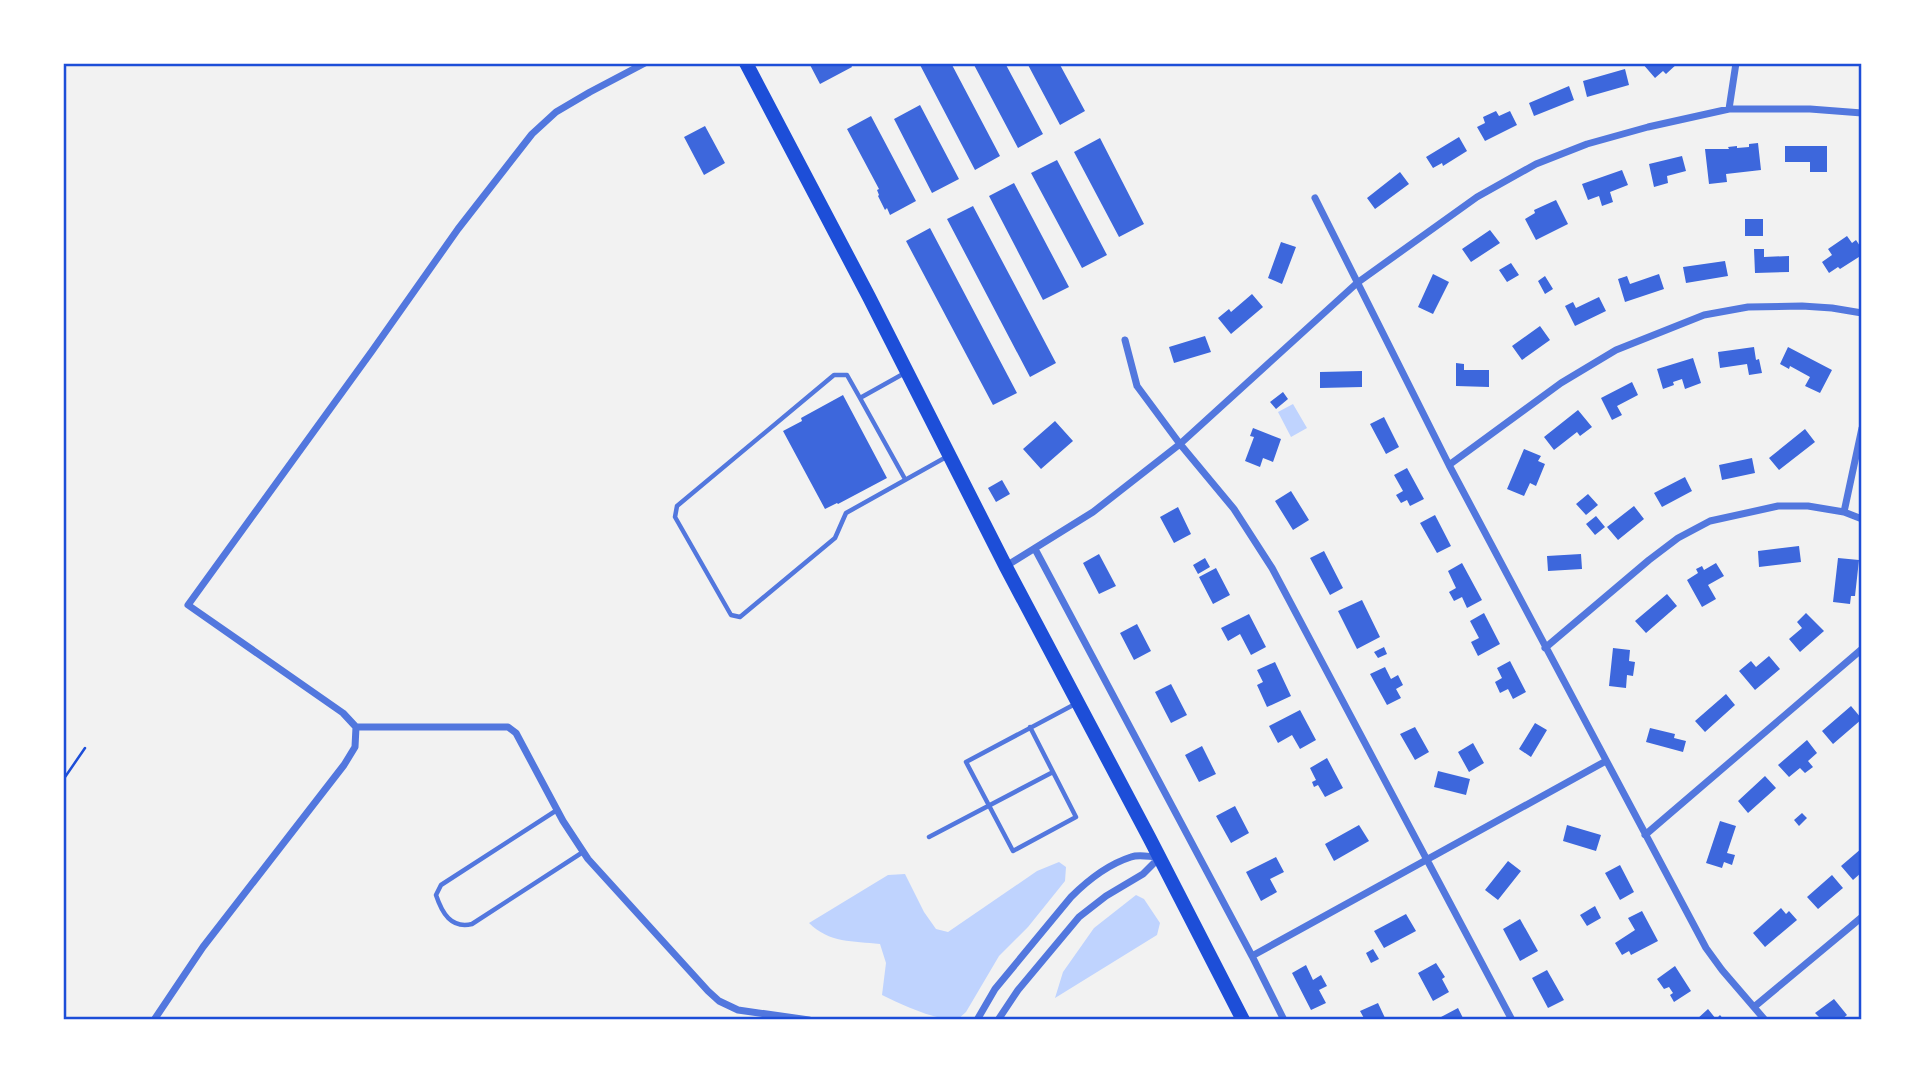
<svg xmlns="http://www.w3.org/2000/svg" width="1925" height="1083" font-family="'Noto Sans',sans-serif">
	<rect width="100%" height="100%" fill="#f2f2f2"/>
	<path fill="#bfd3fe" d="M1293 404 1307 428 1291 437 1278 412Z
		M1059 862 1066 867 1065 881 1028 927 999 956 966 1012 957 1020C935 1020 902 1005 882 995L886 963 880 944C853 941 829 943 809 923L888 875 905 874 924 912 936 929 948 932 1037 871Z
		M1136 895 1144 899 1160 923 1157 935 1055 998 1063 972 1094 928Z"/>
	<path fill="#3d67dc" d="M809 63H850L852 67 820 84Z
		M919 63H951L1000 156 975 170Z
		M973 63H1005L1043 134 1018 148Z
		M1027 63H1059L1085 111 1060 125Z
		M1642 63H1678L1666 74 1663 71 1655 78Z
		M1625 69 1629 85 1587 97 1583 81Z
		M1569 86 1574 100 1534 116 1529 103Z
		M920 105 959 179 932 193 894 119Z
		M1496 111 1499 116 1510 111 1517 125 1485 141 1477 127 1485 123 1483 117Z
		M871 116 916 201 890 215 887 208 885 210 878 196 879 195 877 190 879 189 847 129Z
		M705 126 725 163 704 175 684 137Z
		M1459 137 1467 151 1443 166 1442 163 1433 168 1426 157Z
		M1100 138 1144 224 1119 237 1074 152Z
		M1758 143 1761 170 1726 174 1727 182 1709 184 1705 149H1729L1728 147 1737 146V148L1749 147V144Z
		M1785 146H1827V172H1810V162H1785Z
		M1682 156 1686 171 1667 176 1668 183 1654 187 1649 164Z
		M1057 160 1107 255 1082 268 1031 173Z
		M1622 170 1628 185 1610 192 1613 202 1602 206 1599 196 1588 200 1582 184Z
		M1400 172 1409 184 1375 209 1367 198Z
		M1014 183 1069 287 1043 300 989 196Z
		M1556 200 1568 224 1536 240 1525 219 1535 213 1534 210Z
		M973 206 1056 363 1030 377 947 219Z
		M1745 219H1763V236H1745Z
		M930 228 1017 393 993 405 906 241Z
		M1490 230 1500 243 1471 262 1462 249Z
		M1847 236 1852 243 1856 240 1862 249V255L1840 269 1838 267 1829 273 1822 262 1832 255 1828 249Z
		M1281 242 1296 247 1282 284 1268 278Z
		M1754 249H1764V257L1789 256V272L1755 273Z
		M1725 261 1728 276 1686 283 1683 267Z
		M1511 263 1519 275 1507 282 1499 270Z
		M1433 274 1449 282 1433 314 1418 307Z
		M1659 274 1664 289 1625 302 1618 279 1627 276 1630 284Z
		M1545 276 1553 289 1545 294 1538 281Z
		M1252 294 1263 307 1231 334 1218 318 1229 309 1231 312Z
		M1599 297 1606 311 1575 326 1565 306 1573 302 1576 308Z
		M1540 326 1550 340 1522 360 1512 346Z
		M1205 336 1211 352 1174 363 1169 347Z
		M1754 347 1756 360 1759 359 1762 373 1749 375 1747 364 1720 368 1718 352Z
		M1788 347 1832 370 1820 393 1805 386 1810 377 1790 366 1789 369 1780 364Z
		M1693 358 1701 383 1685 389 1682 379 1673 382 1674 385 1663 389 1657 369Z
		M1456 363 1464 364V370H1489V387L1456 386Z
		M1362 371V387L1320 388V372Z
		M1632 382 1638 395 1617 406 1622 415 1612 420 1601 398Z
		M1283 392 1288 399 1276 409 1270 402Z
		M843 395 887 478 838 504 837 503 825 509 783 431 802 421 801 418Z
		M1578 410 1592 427 1580 436 1577 432 1554 450 1544 437Z
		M1384 417 1399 447 1386 454 1370 424Z
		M1055 421 1073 441 1041 469 1023 449Z
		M1253 428 1281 439 1273 462 1263 458 1260 467 1245 461 1254 437 1250 436Z
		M1805 429 1815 442 1779 470 1769 458Z
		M1524 449 1541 456 1538 461 1545 464 1536 486 1530 483 1524 496 1507 489Z
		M1752 458 1755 473 1722 480 1719 465Z
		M1407 468 1424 499 1410 506 1407 500 1401 503 1396 495 1403 491 1394 475Z
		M1685 477 1692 491 1662 507 1654 493Z
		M1002 480 1010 494 996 502 988 488Z
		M1291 491 1309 520 1293 530 1275 501Z
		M1588 494 1598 505 1586 515 1576 504Z
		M1634 506 1644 519 1618 540 1607 527Z
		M1178 507 1191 534 1174 543 1160 517Z
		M1435 515 1451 546 1437 553 1420 523Z
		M1596 516 1605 527 1595 535 1586 524Z
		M1799 546 1801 562 1759 567 1758 551Z
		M1324 551 1343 588 1330 595 1310 558Z
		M1099 554 1116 586 1099 594 1083 563Z
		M1581 554 1582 569 1548 571 1547 556Z
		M1205 558 1210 567 1198 574 1193 565Z
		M1838 558 1859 560 1855 596H1851L1850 604 1833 602Z
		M1462 563 1482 600 1467 608 1462 597 1454 601 1449 592 1456 588 1448 571Z
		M1716 563 1724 576 1708 585 1716 599 1702 607 1687 580 1698 573 1696 569 1702 566 1704 570Z
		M1216 568 1230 595 1213 604 1199 577Z
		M1667 594 1677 606 1646 633 1635 621Z
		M1362 600 1380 637 1357 649 1338 611Z
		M1484 613 1500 644 1478 656 1471 642 1479 638 1470 621Z
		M1806 613 1824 631 1800 652 1789 639 1802 628 1797 622Z
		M1249 614 1266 647 1251 655 1240 634 1228 641 1221 628Z
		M1137 624 1151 651 1134 660 1120 633Z
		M1384 647 1387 654 1378 658 1374 652Z
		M1613 648 1630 650 1629 661 1635 662 1633 676 1627 675 1626 688 1609 686Z
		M1769 656 1780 669 1755 690 1739 671 1751 661 1756 667Z
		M1510 661 1526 692 1513 699 1508 689 1500 693 1495 682 1502 678 1497 668Z
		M1275 662 1291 696 1267 707 1257 685 1263 682 1257 670Z
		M1385 667 1391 679 1398 675 1403 685 1396 689 1401 698 1387 705 1370 674Z
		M1171 684 1187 715 1171 723 1155 692Z
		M1726 694 1735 705 1705 732 1695 721Z
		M1851 706 1862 719 1833 744 1822 731Z
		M1300 710 1316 740 1300 749 1292 735 1278 743 1269 726Z
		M1535 723 1547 730 1531 757 1519 749Z
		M1415 727 1429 752 1415 760 1400 734Z
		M1650 728 1675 734 1674 738 1686 741 1683 752 1646 742Z
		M1807 740 1817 753 1808 761 1813 767 1805 773 1800 768 1789 777 1778 765Z
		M1473 743 1484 763 1469 772 1458 752Z
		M1202 746 1216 774 1199 782 1185 755Z
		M1327 758 1343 788 1325 797 1318 785 1314 787 1312 782 1316 780 1310 768Z
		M1438 771 1470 779 1466 795 1434 787Z
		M1765 776 1776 788 1748 813 1738 801Z
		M1235 806 1249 833 1231 843 1216 816Z
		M1802 813 1807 818 1799 826 1794 820Z
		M1720 821 1736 826 1727 853 1735 855 1732 865 1724 862 1722 868 1706 863Z
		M1359 825 1369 841 1334 861 1325 844Z
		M1567 825 1601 835 1596 851 1563 841Z
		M1862 848V872L1853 880 1841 866Z
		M1276 857 1284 872 1270 879 1277 892 1261 901 1246 872Z
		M1508 861 1521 871 1498 900 1485 890Z
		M1620 865 1634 892 1620 900 1605 873Z
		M1832 875 1843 888 1818 909 1807 897Z
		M1595 906 1601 918 1587 926 1580 915Z
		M1781 908 1786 914 1789 911 1797 920 1765 947 1753 933Z
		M1642 911 1658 941 1631 955 1629 951 1622 955 1615 943 1635 930 1628 918Z
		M1406 914 1416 931 1384 948 1374 931Z
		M1520 919 1538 951 1520 961 1503 929Z
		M1373 949 1379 959 1371 963 1366 953Z
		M1436 963 1445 977 1442 979 1449 992 1433 1001 1418 973Z
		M1306 965 1313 980 1321 975 1327 986 1319 990 1326 1003 1311 1010 1292 973Z
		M1675 966 1691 991 1674 1002 1670 995 1673 993 1669 987 1664 989 1657 979Z
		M1547 970 1564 1000 1548 1008 1532 978Z
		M1834 999 1847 1015 1841 1020H1822L1815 1013Z
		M1378 1003 1385 1018 1384 1020H1365L1360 1011Z
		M1458 1008 1464 1020H1443L1441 1017Z
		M1708 1009 1716 1019 1720 1015 1724 1020H1696Z"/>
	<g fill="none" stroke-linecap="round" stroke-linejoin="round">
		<path stroke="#1d4ed8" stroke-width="2.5" d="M63 780 85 748"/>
		<path stroke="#5277de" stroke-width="4.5" d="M903 374 860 398 847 375H834L677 506 675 517 731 615 740 617 835 538 846 513 948 456
			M860 398 905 479
			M1030 727 1076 817 1013 851 966 762 1077 703
			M557 810 441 885 436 895C442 913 451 929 472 924L583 852
			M929 837 1053 772"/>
		<path stroke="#5277de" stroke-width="7" d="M1729 109 1736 63
			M1315 198 1449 465 1706 948 1722 970 1765 1020
			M1125 340 1137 386 1180 444 1234 509 1272 568 1512 1020
			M1449 465 1561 383 1616 350 1704 315 1748 307 1802 306 1832 308 1862 313
			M1844 512 1862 428
			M1035 549 1252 956 1284 1020
			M1006 566 1093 512 1180 444 1357 283 1477 197 1536 164 1587 144 1648 127 1729 109H1810L1862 113
			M1545 648 1649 560 1678 538 1710 521 1778 506H1808L1844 512 1862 519
			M356 727 343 713 188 605 372 351 458 229 532 134 556 112 590 92 645 63
			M356 727H508L516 733 563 821 588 859 708 991 719 1001 738 1010 809 1020
			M1645 835 1862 649
			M1252 956 1606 761
			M1754 1007 1862 917
			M154 1020 203 947 344 765 355 747 356 727
			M977 1020 995 989 1071 897C1087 881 1109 864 1131 857 1139 854 1150 857 1158 857
			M998 1020 1018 990 1079 917 1106 896 1143 874 1159 858"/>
		<path stroke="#1d4ed8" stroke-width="14" d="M746 63 869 297 1006 567 1150 839 1243 1020"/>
	</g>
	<rect width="1925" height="1083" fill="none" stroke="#ffffff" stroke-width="130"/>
	<rect x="65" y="65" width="1795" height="953" fill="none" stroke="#1d4ed8" stroke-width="2.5"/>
</svg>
